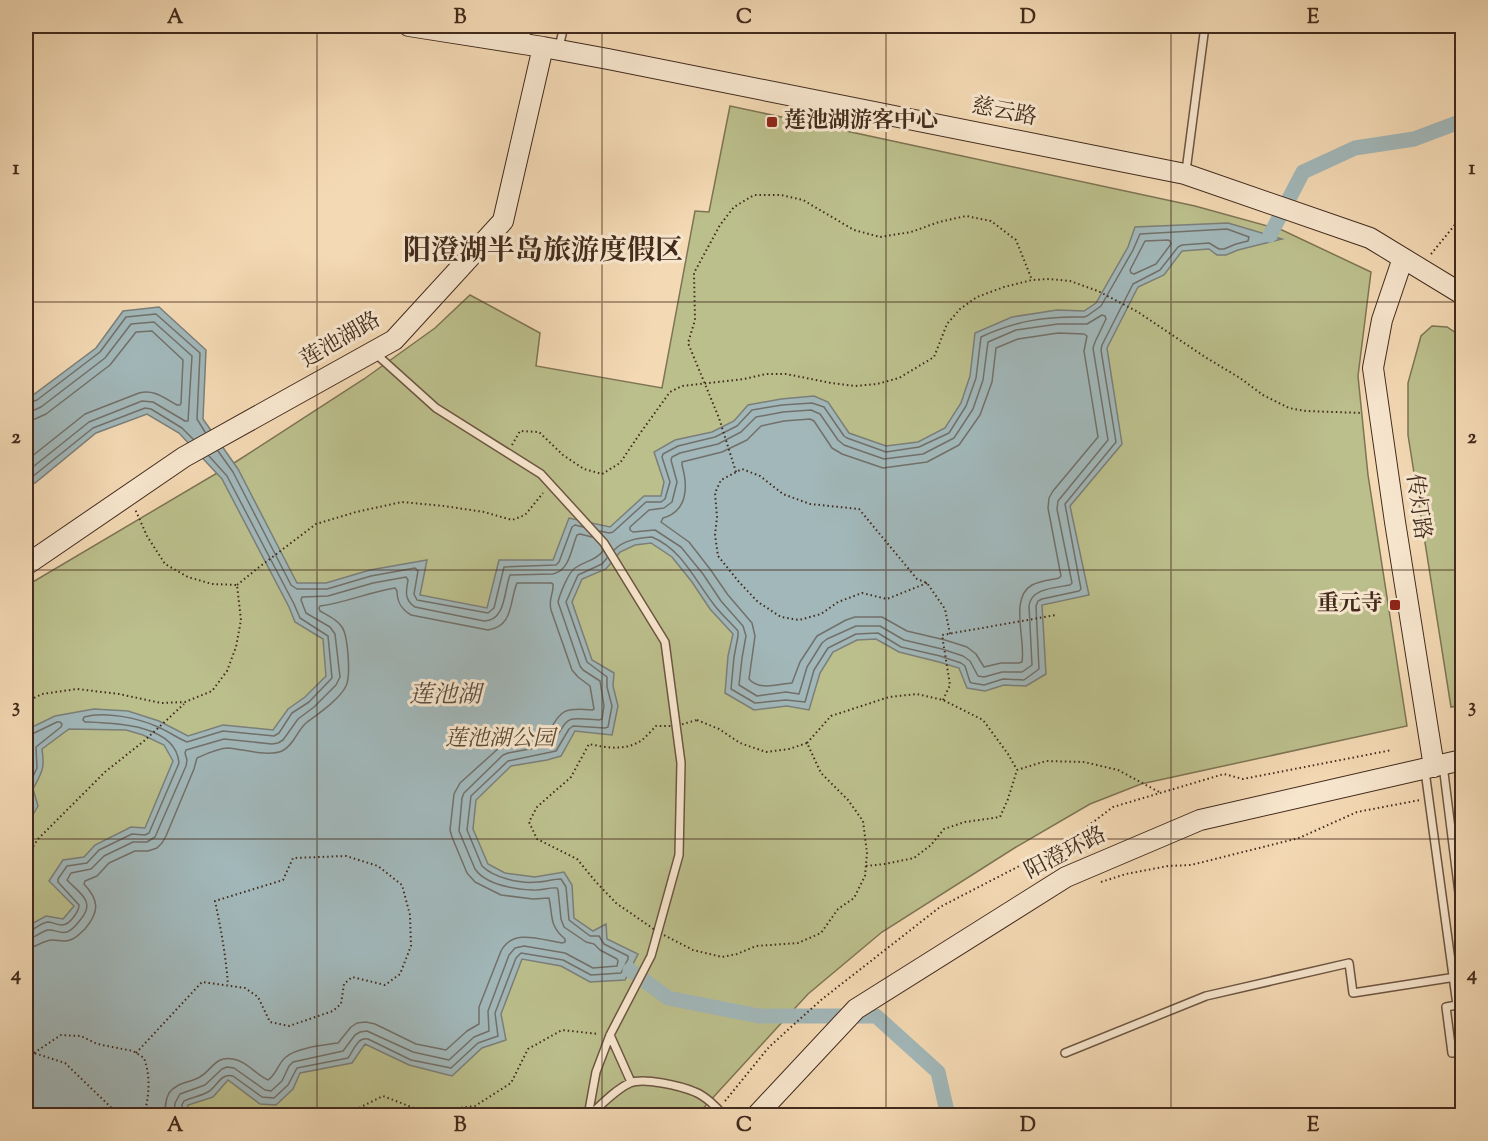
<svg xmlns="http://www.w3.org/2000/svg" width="1488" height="1141" font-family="'Sorts Mill Goudy','Noto Serif SC',serif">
	<rect width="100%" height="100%" fill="#f3d9b4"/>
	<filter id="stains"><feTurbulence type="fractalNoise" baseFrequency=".00333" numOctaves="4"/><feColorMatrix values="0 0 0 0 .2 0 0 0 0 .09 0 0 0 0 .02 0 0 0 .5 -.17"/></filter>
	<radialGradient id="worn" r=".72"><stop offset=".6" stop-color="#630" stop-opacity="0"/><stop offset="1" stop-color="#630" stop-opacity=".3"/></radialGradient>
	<path fill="#bbbf8c" stroke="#7e7454" stroke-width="1.5" d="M730 106 1195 206 1282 230 1371 272 1358 376 1368 475 1407 726 1141 784 1090 804 1016 847 882 932 808 994 697 1115H26V586L234 463 364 379 435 328 470 295 540 333 536 366 662 388 695 211 709 212Z
		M1432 326 1447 327 1462 337V705L1451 707 1408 435V383L1421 336Z"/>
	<path fill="#a1b7b9" stroke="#7b7f7a" stroke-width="1.5" d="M1228 223 1282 239 1238 250 1226 255H1217L1209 249 1182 251 1164 275 1138 287 1107 348 1122 444 1070 506 1089 595 1042 605 1046 674 1026 686 1004 685 985 691 967 688 959 668 939 662 899 652 876 639 857 640 833 652 820 673 809 710 787 706 754 710 725 693 728 656 733 634 710 609 692 582 672 557 651 543 635 545 620 552 606 569 582 579 572 602 592 660 614 673 613 686 618 706 612 735 575 731 561 756 547 760 511 766 476 800 473 829 488 864 505 873 535 877 564 872 572 885 574 918 593 931 606 924 607 939 638 954 625 980 590 982 561 966 522 959 501 1014 506 1040 482 1048 452 1076 409 1065 365 1044 352 1063 300 1073 293 1089 276 1105 260 1104 228 1080 213 1097 188 1105V1115H26V927L46 916 63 919 74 906 49 881 63 860 84 857 95 845 131 827 145 828 173 761 164 745 143 735 126 730 69 729 42 749C45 769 42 772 33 789L38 806 26 827V730L55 716 94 709 128 711 159 721 188 736 223 725 273 730 288 709 305 697 326 676 323 639 295 622 289 607 222 479 179 433 147 414 96 433 35 483 26 485V398L33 395 96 348 123 311 159 307 206 350 203 419 238 469 297 583H326L370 570 427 560 420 595 487 608 499 560H553L569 518 610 527 644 496H661L664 482 654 452 675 440 712 432 734 421 748 405 781 399 814 396 828 402 849 433 886 446 918 442 945 428 961 403 970 376 975 333 1012 317 1057 310 1084 311 1096 303 1128 247 1135 227Z"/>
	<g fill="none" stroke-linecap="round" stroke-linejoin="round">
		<path stroke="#72706a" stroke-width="1.5" d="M1168 240 1170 241 1171 244 1156 264 1134 274 1131 273 1130 270 1145 241Z
			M1102 315 1105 316 1106 319 1095 342 1093 348 1108 440 1058 501 1057 509 1072 583 1070 585C1055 588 1031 588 1029 606L1032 665 1022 672H1002L984 677 978 676 970 661 963 656 942 649 904 640 880 626H856L827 639 822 643 807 667 799 694 786 692 757 696 739 685 742 658 746 636 743 626 721 601 703 574 681 547 655 530 633 532 630 530V527L649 510 664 508 672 502 677 482 671 460 672 457 680 453 718 444 741 432 756 417 783 412 811 410 820 414 838 440 844 445 884 459 923 454 954 438 973 409 983 380 988 342 1016 330 1058 324H1087Z
			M1058 333 1084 334 1087 336 1084 351 1098 437 1053 491 1049 498 1048 508 1061 576 1059 578C1050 580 1039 581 1032 585 1009 598 1026 640 1022 662L1019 663H1001L984 667 976 654 967 647 945 640 907 631 882 617H855L846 620 817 636 800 662 792 683C778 684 759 691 749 679L755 636 752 623 728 595 710 569 689 542 661 522 663 518C688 511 688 486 682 465V462L722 452 747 440 761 426 784 421 810 419 814 421 832 448 842 454 883 468 927 462 959 445 980 415 992 382 996 348 1018 339Z
			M26 404 37 400 100 352 126 317 156 314 200 353 197 419 205 432
			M26 411H32L41 407 105 358 131 324 154 322 192 356 188 421H185L153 402 142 401 89 422 29 470 26 471
			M26 420 35 419 46 414 110 365 136 332 152 331 183 360 181 403 180 405H177C164 398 154 389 139 393L85 414 26 461
			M218 451 233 472 291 585 297 589H327L371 576 415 568 418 571 414 594 417 600 488 613 494 608 504 567 556 565 559 562 572 527 575 525 583 527
			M26 479 32 477 93 428 145 408 151 409 182 428 193 439
			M600 531 609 533 613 532 646 502H661L665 499 670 482 662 457 663 454 678 446 715 437 737 426 752 410 782 405 812 403 824 407 844 436 847 438 886 452 919 447 949 433 966 406 976 378 981 337C1016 321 1045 316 1084 317L1087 316 1101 306 1133 250 1140 234 1227 229 1249 237 1248 241 1236 244 1224 249H1219L1209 243 1182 245 1178 247 1160 270 1133 284 1102 345 1101 350 1116 442 1065 504 1081 589 1079 591 1042 599 1038 601 1036 606 1039 669 1024 680 1003 679 984 685 972 683 970 682 965 666 961 663 940 656 901 647 878 633 856 634 828 648 814 670 805 702 786 700 755 703 731 689 734 657 738 636V631C731 623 722 615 715 606 695 581 683 550 652 537 638 538 624 540 614 550
			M26 735H30L57 722H60L62 724 61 727 36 747 37 768 27 789 31 805 26 815
			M26 932C33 931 40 923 48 922 52 922 57 925 62 925 70 925 79 911 79 905L58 882V879L67 866 87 863 99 850 132 834 145 835 149 833 179 763C176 724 114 723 85 722L83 720 84 717C105 711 138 718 158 727 168 731 177 738 187 742L223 731 274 736 279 733 292 713 309 702 332 678 328 636 300 618 294 604 227 476 209 456
			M26 939C34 939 40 932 48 930 54 929 60 934 67 932 73 930 77 924 81 919 96 901 79 893 67 880L71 873 91 869 104 856 133 842H147L155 837 186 766 187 760 185 753 186 750 224 739 272 744 278 743 283 740 298 719 314 707 336 685 340 677 335 634 330 627 306 613 301 600 302 597 328 596 373 583 406 577 408 580C406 591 404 600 415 607L484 621C506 621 504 590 510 575L553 574C570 570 571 549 577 535L580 534 592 537
			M26 948C35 948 39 943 47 941 54 938 62 943 70 940 77 938 80 933 85 929 99 912 100 901 84 884L85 881 97 876 109 863 135 851H148L157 848 162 843 166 836 194 769 197 758C206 754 218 748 228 748 243 749 268 757 282 751 294 745 297 731 306 723 318 714 340 699 346 686 351 676 348 636 342 627 337 619 327 615 320 611L319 608 320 606C345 603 369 592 395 588L397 591C397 602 401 609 411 615L488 630C514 626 509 602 517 583H551L553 584C554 593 548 599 551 610L572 670 578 677 590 686 594 709 592 710C559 707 562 712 545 737L506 744 500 747 460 783 454 794 450 830 452 837 467 873 475 882 501 895 533 899 549 898C553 916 549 926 565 939V942L562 943C541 940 513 928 501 951L479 1007V1024L467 1031 446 1050 416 1044 375 1024 366 1022 357 1023 351 1027 338 1043C324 1045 296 1048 286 1057 278 1063 277 1074 268 1080 256 1075 247 1061 233 1059 215 1055 211 1072 198 1078 188 1083 176 1083 169 1093 165 1100 165 1108 165 1116
			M174 1116 175 1103 180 1094 205 1085 222 1069 227 1067 234 1068 265 1090 271 1091 282 1081 289 1066 293 1062 343 1051 355 1035 360 1032 367 1031 413 1052 449 1060 474 1037 489 1031 488 1011 509 955 515 948 524 946 565 953 593 968 617 966 618 961 617 959 600 950 594 944 586 942 564 927 561 919 558 890 557 888C549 887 541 891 533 890 515 889 486 885 475 869L459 831 462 798 464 793 503 755 508 753 551 745C571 716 562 717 599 720L602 719 604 706 600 681 583 670 580 666 558 602C560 594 568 573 575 568 586 560 594 562 603 551
			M182 1116V1105L184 1101C192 1097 201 1096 208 1092 218 1086 220 1073 233 1076L262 1097 274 1098 288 1085 297 1068 348 1058C354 1050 357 1037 368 1039L411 1060 451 1068 478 1043 498 1036 495 1013 516 958 521 953 563 960 591 975 621 973 628 959V956L604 944 599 936H590L569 920 566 887 561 879C553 879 545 882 537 882 521 884 494 878 482 866L467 830 471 796 508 761 556 751 569 729 573 726 605 728 608 727 612 706 607 687V677L587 662 566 602 578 575 602 564 607 558"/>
		<path stroke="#a1b7b9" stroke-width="15" d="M1270 235 1303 172 1355 148 1414 139 1462 121
			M630 970 668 998 759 1016H876L938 1072 948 1116"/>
		<defs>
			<path id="lane" d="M524 44 528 26
				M559 47 564 26
				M1186 171 1205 26
				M376 354 436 408 541 474 604 543 665 642 681 763 679 855 651 956 610 1035 596 1072 588 1116
				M1443 765 1462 917
				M1425 771 1457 1005 1446 1007 1452 1053 1461 1051 1462 1059
				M610 1035 631 1082
				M1065 1053 1206 996 1349 963 1353 993 1462 976
				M589 1116C601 1105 616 1089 630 1083 643 1077 681 1086 695 1092 705 1096 717 1107 724 1116"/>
			<path id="secondary" d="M409 26 543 47 608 59 1185 174 1370 238 1462 294
				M1403 258 1382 320 1373 368 1395 522 1434 767
				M26 565 184 457 394 340 503 221 543 47
				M756 1116 856 1009 1066 877 1200 820 1462 760"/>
		</defs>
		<use href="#lane" stroke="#6e5642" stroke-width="10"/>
		<use href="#secondary" stroke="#422a1c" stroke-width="22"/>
		<path stroke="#422a1c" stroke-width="2" stroke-dasharray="1.5 3" stroke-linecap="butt" d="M1431 254 1454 226 1462 211
			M512 445 520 431 539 432 563 455 584 469 602 474 620 463 641 432 670 392 682 386 744 379 766 374H786L831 383 855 386 877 384 899 378 934 357 947 324 960 309 977 297 1004 287 1032 280 1049 279 1070 281 1098 291 1138 312 1205 357 1240 378 1263 395 1289 408 1306 411 1362 413
			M736 472 719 418 688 343 695 320 694 273 720 225 734 207 754 195H781L803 200 854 230 880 237 911 232 939 222 966 216 991 221 1016 240 1032 280
			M927 583 887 599 862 593 838 602 821 614 799 620 781 617 758 602 739 582 718 556 715 535 717 517 715 493 721 480 742 469 760 476 783 494 810 504 859 509 917 579 927 583 945 609 950 634
			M237 585 258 568 316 524 356 512 402 502 444 506 484 512 512 520 525 515 543 493
			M26 693 29 700
			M943 700 950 685 942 635 1056 615
			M26 702 42 694 77 689 119 694 161 703 185 702 212 691 227 671 236 647 241 620 237 585 212 584 188 577 165 564 147 536 135 509
			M697 720 719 729 740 743 766 752 789 749 807 743 821 773 848 800 863 821 867 853 865 876 854 898 838 909 821 933 798 943 756 946 737 954 722 957 693 950 658 932 616 903 596 882 577 859 537 839 529 822 537 807 571 777 589 744C607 748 626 751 642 740 647 736 652 730 656 726H676Z
			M1459 732 1462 731
			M807 743 831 716 889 697 917 694 943 700 983 720 1008 754 1016 768
			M26 858 38 839 105 772 144 741 184 704
			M866 866 885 864 914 858 931 845 944 829 965 822 1000 817 1008 799 1017 770 1046 761 1084 762 1118 770 1159 792
			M1101 882 1126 874 1168 866 1191 865 1299 838 1357 812 1420 800
			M34 1053 61 1035 81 1036 97 1044 133 1051 144 1058C151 1077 149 1096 144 1116
			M136 1053 202 982 245 988 258 997 270 1022 289 1026 333 1011 341 1004 344 984 352 977 385 985 400 974 411 946 410 915 402 885 378 866 346 856 293 858 283 880 215 901C221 929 226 957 228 985
			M26 1054 34 1053 65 1063 120 1116
			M725 1101 769 1047 821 1000 940 907 1029 861 1084 829 1113 807 1224 774 1243 779 1392 750
			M343 1116 383 1096 424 1112 475 1106 511 1083 528 1049 562 1030 598 1034
			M414 1116 415 1108"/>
		<use href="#lane" stroke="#f7e6ce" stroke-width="7"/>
		<use href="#secondary" stroke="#f7e6ce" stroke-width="20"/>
	</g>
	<path fill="none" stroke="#422a1c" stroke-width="1.5" stroke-opacity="0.55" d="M317 26V1116M602 26V1116M886 26V1116M1171 26V1116M26 302H1462M26 570H1462M26 839H1462"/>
	<g fill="#8f2418" stroke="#f7e6ce" stroke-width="2">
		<rect x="766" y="116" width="12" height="12" rx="3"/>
		<rect x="1389" y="599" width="12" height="12" rx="3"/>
	</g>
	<g text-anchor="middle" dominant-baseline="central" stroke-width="6" stroke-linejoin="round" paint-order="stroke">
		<g font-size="22" fill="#422a1c" stroke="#f7e6ce">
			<text transform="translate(1004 113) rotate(11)">慈云路</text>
			<text transform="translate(341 341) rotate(-30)">莲池湖路</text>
			<text transform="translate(1417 507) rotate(82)">传灯路</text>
			<text transform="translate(1066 854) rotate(-27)">阳澄环路</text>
		</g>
		<g font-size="22" font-weight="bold" fill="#422a1c" stroke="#f7e6ce" text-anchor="start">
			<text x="784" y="122">莲池湖游客中心</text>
			<text x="1383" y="605" text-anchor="end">重元寺</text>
		</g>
		<g font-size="22" font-style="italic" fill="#5a4832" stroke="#f7e6ce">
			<text x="500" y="740">莲池湖公园</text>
		</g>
		<g font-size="24" font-style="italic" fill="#5a4d43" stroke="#f7e6ce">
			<text x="445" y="696">莲池湖</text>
		</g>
		<g font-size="28" font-weight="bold" fill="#422a1c" stroke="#f7e6ce">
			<text x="543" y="252">阳澄湖半岛旅游度假区</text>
		</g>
	</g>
	<rect width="1488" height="1141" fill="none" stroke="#f3d9b4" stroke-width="66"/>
	<rect x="33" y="33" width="1422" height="1075" fill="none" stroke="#422a1c" stroke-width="2"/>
	<g font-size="20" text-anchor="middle" font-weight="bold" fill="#422a1c">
		<text x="175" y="23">A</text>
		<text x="460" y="23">B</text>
		<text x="744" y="23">C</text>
		<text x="1028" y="23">D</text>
		<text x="1313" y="23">E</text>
		<text x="16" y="174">1</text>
		<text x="1472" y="174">1</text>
		<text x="16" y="443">2</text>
		<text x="1472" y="443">2</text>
		<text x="16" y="712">3</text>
		<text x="1472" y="712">3</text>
		<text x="16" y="980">4</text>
		<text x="1472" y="980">4</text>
		<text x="175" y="1131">A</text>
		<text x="460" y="1131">B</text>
		<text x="744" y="1131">C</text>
		<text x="1028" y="1131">D</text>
		<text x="1313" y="1131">E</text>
	</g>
	<rect width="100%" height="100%" filter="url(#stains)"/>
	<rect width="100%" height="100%" fill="url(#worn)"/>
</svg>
